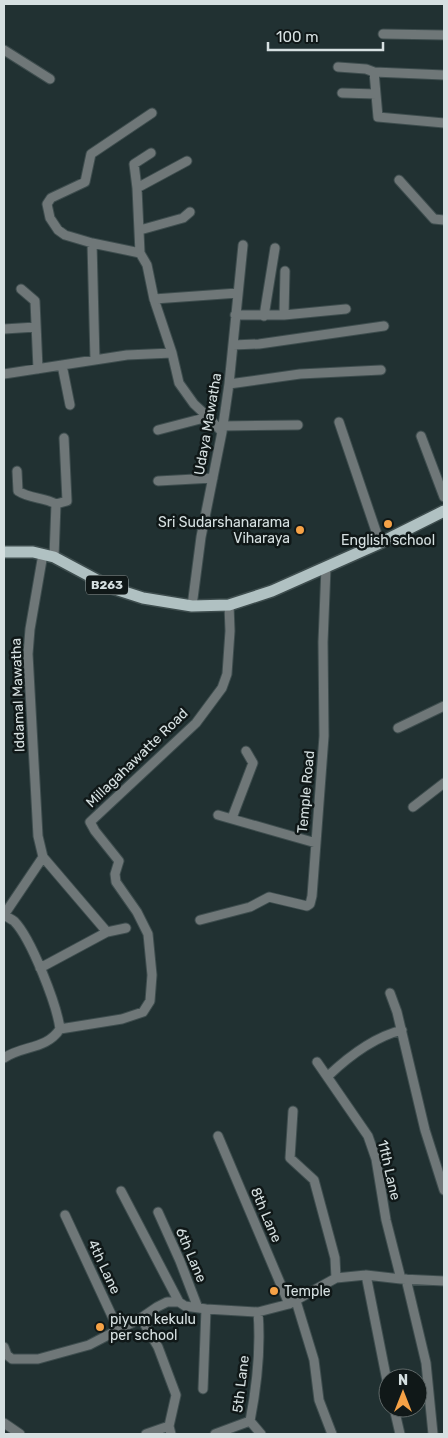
<svg xmlns="http://www.w3.org/2000/svg" width="448" height="1438" font-family="Rubik,sans-serif">
	<rect width="100%" height="100%" fill="#213132"/>
	<g fill="none" stroke-linecap="round" stroke-linejoin="round">
		<defs>
			<path id="minor" d="M383 34 444 35
				M4 50 50 79
				M338 67 366 69 374 72
				M444 75 374 72 378 117 444 123
				M342 93 376 94
				M151 153 134 164 137 188 140 253 147 265 154 299 172 353 179 383 194 404 208 417 222 432
				M399 180 434 219 444 220
				M137 188 187 161
				M140 230 183 218 190 212
				M92 243 95 360
				M140 253 92 243 65 235 58 230 50 218 47 204 51 198 85 182 91 154 152 113
				M21 289 35 301 38 369
				M154 299 238 293
				M235 315H284L346 309
				M284 315 285 271
				M264 316 275 248
				M4 329 36 327
				M233 345 259 344 384 326
				M62 365 70 405
				M4 374 127 355 172 353
				M229 384 300 374 381 370
				M339 422 380 543
				M222 426 298 425
				M158 430 208 417
				M421 436 444 497
				M17 471 18 491C30 499 44 497 56 504
				M158 481 213 478
				M54 557 56 504 67 501 64 438
				M192 606 201 537 222 432 229 384 243 245
				M398 728 444 706
				M413 807 444 783
				M218 815 316 843
				M232 818 253 763 246 751
				M43 857 107 932
				M200 920 250 907 269 897 307 906 310 904 312 896 324 736 323 642 326 567
				M40 968 107 932 126 928
				M390 993 397 1012 425 1130 444 1190
				M60 1029 122 1019 143 1012 150 1001 152 975 148 934 137 912 116 882 115 874 119 861 95 831 90 822 196 723 222 688 227 674 230 631 229 605
				M4 1058C23 1045 46 1050 60 1029 57 1005 31 938 14 921 11 919 7 917 4 915L43 857 38 836 28 654 30 629 43 554
				M317 1062 368 1136 376 1159 386 1220 401 1279
				M328 1076C348 1057 374 1037 402 1030
				M293 1111 290 1158 314 1180 335 1258 336 1278
				M218 1136 289 1304
				M121 1191 179 1302
				M158 1212 180 1261 198 1308
				M65 1215 118 1329
				M366 1275 388 1386
				M406 1279 426 1363 433 1434
				M296 1301 314 1360 319 1400 332 1434
				M141 1318 158 1347 176 1395 169 1426 171 1434
				M4 1347 7 1355 12 1359H38L89 1345 141 1318 157 1307 167 1302H179L185 1306 206 1309 258 1312 289 1304 336 1278 366 1275 401 1279 444 1281
				M203 1389 206 1309
				M394 1408 400 1434
				M250 1421 261 1434
				M4 1423 20 1434
				M146 1434 169 1426
				M215 1434 250 1421C257 1385 261 1349 258 1312"/>
			<path id="major" d="M4 552H33L54 557 112 588 143 598 192 606 229 605 272 591 380 543 444 511"/>
		</defs>
		<use href="#minor" stroke="#3e4d4e" stroke-width="11"/>
		<use href="#major" stroke="#3e4d4e" stroke-width="14"/>
		<use href="#minor" stroke="#6f7778" stroke-width="9"/>
		<use href="#major" stroke="#b0c1c2" stroke-width="11"/>
	</g>
	<g fill="#f6a246" stroke="#101818" stroke-width="2">
		<circle cx="388" cy="524" r="5"/>
		<circle cx="300" cy="530" r="5"/>
		<circle cx="274" cy="1291" r="5"/>
		<circle cx="100" cy="1327" r="5"/>
	</g>
	<g text-anchor="middle" dominant-baseline="central" stroke-width="5" stroke-linejoin="round" paint-order="stroke">
		<rect fill="#101818" stroke="#9ba4a5" stroke-width="1" x="86" y="575.5" width="42" height="19" rx="4"/>
		<g font-size="12" font-weight="bold" fill="#d6e0e1">
			<text x="107" y="585">B263</text>
		</g>
		<g font-size="14" fill="#d6e0e1" stroke="#101818">
			<text transform="translate(208 424) rotate(-80)">Udaya Mawatha</text>
			<text transform="translate(18 695) rotate(-92)">Iddamal Mawatha</text>
			<text transform="translate(137 758) rotate(-44)">Millagahawatte Road</text>
			<text transform="translate(306 792) rotate(-85)">Temple Road</text>
			<text transform="translate(389 1170) rotate(77)">11th Lane</text>
			<text transform="translate(266 1215) rotate(67)">8th Lane</text>
			<text transform="translate(191 1255) rotate(67)">6th Lane</text>
			<text transform="translate(104 1267) rotate(65)">4th Lane</text>
			<text transform="translate(241 1384) rotate(-83)">5th Lane</text>
		</g>
		<g font-size="14" fill="#d6e0e1" stroke="#101818" text-anchor="start">
			<text x="290" y="522" text-anchor="end">Sri Sudarshanarama<tspan x="290" dy="16">Viharaya</tspan></text>
			<text x="388" y="540" text-anchor="middle">English school</text>
			<text x="284" y="1291">Temple</text>
			<text x="110" y="1319">piyum kekulu<tspan x="110" dy="16">per school</tspan></text>
		</g>
	</g>
	<rect width="448" height="1438" fill="none" stroke="#d6e0e1" stroke-width="10"/>
	<g transform="translate(403 1393)"><circle r="24" fill="#101818" stroke="#5f6868"/>
	<path d="M0-4L9 19L0 12L-9 19Z" fill="#f6a246"/>
	<text y="-8" font-size="14" font-weight="bold" text-anchor="middle" fill="#d6e0e1">N</text>
	</g>
	<path d="M268 42v8h115v-8" fill="none" stroke="#d6e0e1" stroke-width="2.5"/>
	<text x="276" y="42" font-size="15" fill="#d6e0e1" stroke="#101818" stroke-width="4" paint-order="stroke">100 m</text>
</svg>
